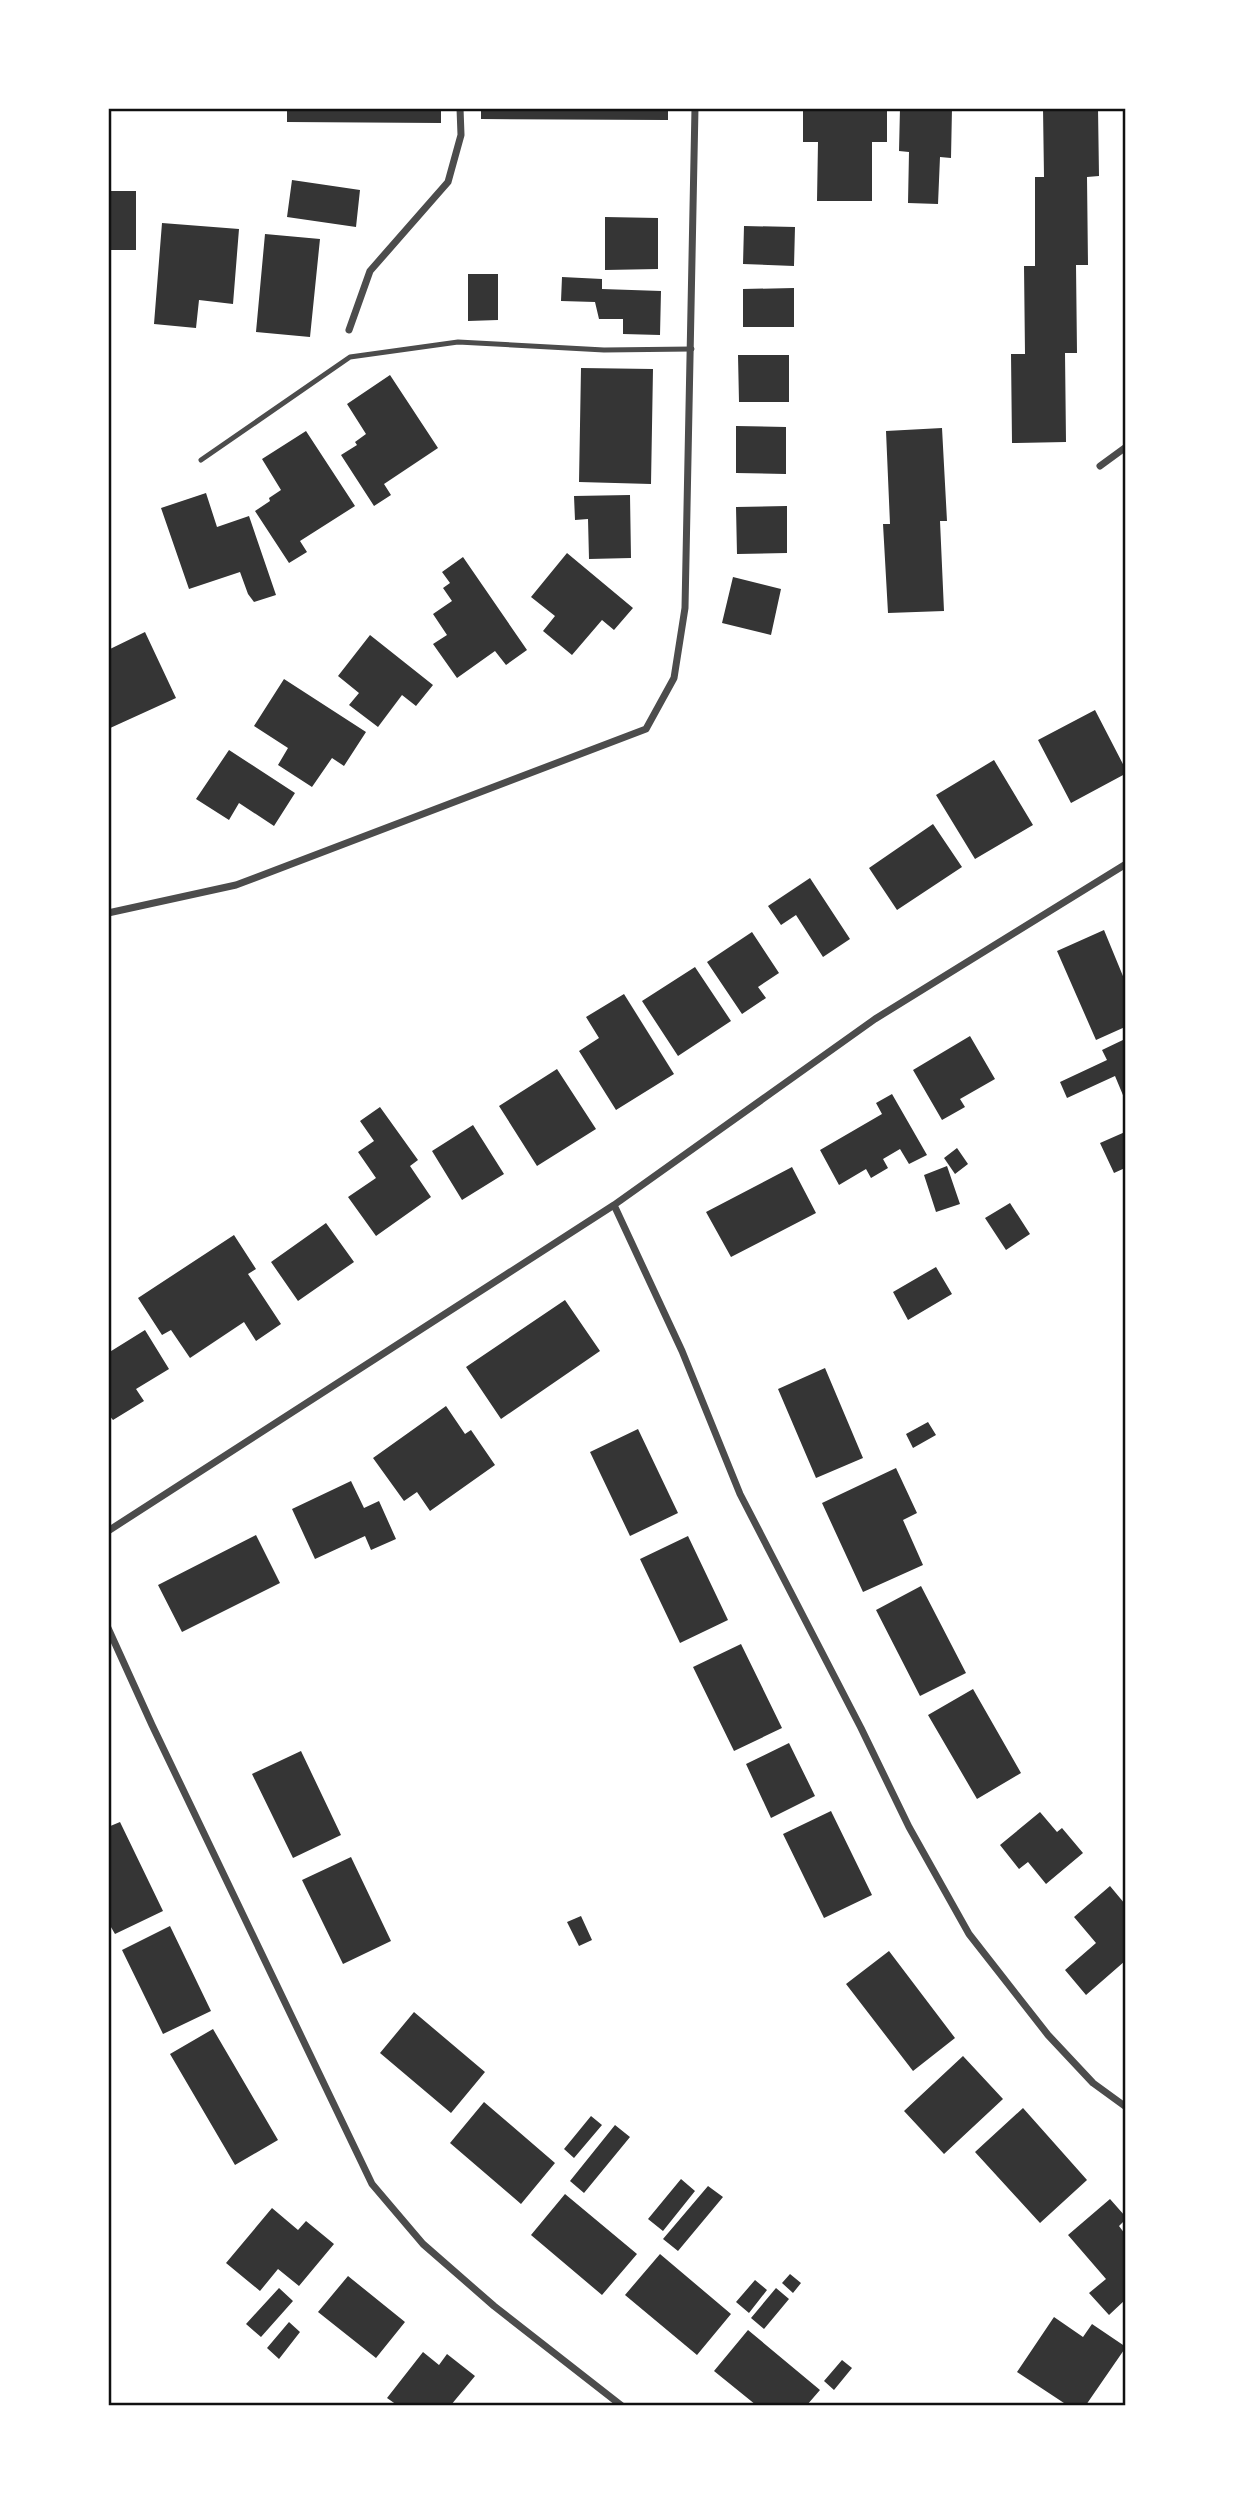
<svg xmlns="http://www.w3.org/2000/svg" width="1234" height="2514" font-family="'Exo 2',sans-serif">
	<rect width="100%" height="100%" fill="#fff"/>
	<path fill="#353535" d="M287 108H441V123L287 122Z
		M481 108H668V120L481 119Z
		M803 108H887V142H872V201H817L818 142H803Z
		M900 108H952L951 158 940 157 938 204 908 203 909 152 899 151Z
		M1043 108H1098L1099 176 1087 177 1088 265H1076L1077 353H1065L1066 442 1012 443 1011 354H1025L1024 266H1035V177H1044Z
		M292 180 360 190 356 227 287 217Z
		M108 191H136V250H108Z
		M605 217 658 218V269L605 270Z
		M162 223 239 229 233 304 199 300 196 328 154 324Z
		M744 226 795 227 794 266 743 264Z
		M265 234 320 239 310 337 256 332Z
		M468 274H498V320L468 321Z
		M562 277 602 279V289L661 291 660 335 623 334V319H599L595 302 561 301Z
		M794 288V327H743V289Z
		M738 355H789V402H739Z
		M581 368 653 369 651 484 579 482Z
		M390 375 438 448 384 484 391 495 374 506 341 455 357 445 355 442 366 434 347 404Z
		M736 426 786 427V474L736 473Z
		M942 428 947 521H940L944 611 888 613 883 524H890L886 431Z
		M306 431 355 506 300 541 307 552 289 563 255 511 270 501 269 498 281 490 262 459Z
		M206 493 217 527 249 516 276 595 254 602 248 594 240 572 189 589 161 508Z
		M630 495 631 558 589 559 588 519 575 520 574 496Z
		M787 506V553L737 554 736 507Z
		M567 553 633 608 614 630 602 620 572 655 543 631 555 616 531 597Z
		M463 557 527 650 506 665 495 651 457 678 433 644 447 635 433 614 452 601 443 588 450 583 442 572Z
		M733 577 781 589 771 635 722 623Z
		M145 632 176 698 108 729V650Z
		M370 635 433 685 416 706 402 695 378 727 349 705 359 693 338 676Z
		M284 679 366 732 344 766 332 758 312 787 278 765 288 748 254 726Z
		M1095 710 1125 768V774L1071 803 1038 740Z
		M229 750 295 793 274 826 239 803 229 820 196 799Z
		M994 760 1033 825 975 859 936 795Z
		M933 824 962 867 897 910 869 868Z
		M810 878 850 939 823 957 796 915 781 925 768 906Z
		M1104 930 1125 981V1027L1096 1040 1057 951Z
		M752 932 779 973 758 987 766 998 742 1014 707 962Z
		M695 967 731 1021 678 1056 642 1001Z
		M624 994 674 1074 616 1110 579 1051 599 1038 586 1017Z
		M970 1036 995 1079 960 1099 965 1107 942 1120 913 1070Z
		M1125 1039V1100L1115 1076 1067 1098 1060 1082 1107 1060 1102 1050Z
		M557 1069 596 1129 537 1166 499 1106Z
		M892 1094 927 1155 909 1164 900 1149 883 1159 888 1168 871 1178 866 1169 839 1185 820 1150 882 1114 876 1103Z
		M380 1107 418 1160 410 1166 431 1197 376 1236 348 1197 376 1178 358 1152 374 1141 360 1121Z
		M473 1125 504 1174 462 1200 432 1151Z
		M1125 1132V1168L1114 1173 1100 1143Z
		M957 1148 968 1164 955 1174 944 1158Z
		M947 1166 960 1204 936 1212 924 1175Z
		M792 1167 816 1213 731 1257 706 1212Z
		M1010 1203 1030 1234 1006 1250 985 1218Z
		M326 1223 354 1262 298 1301 271 1262Z
		M234 1235 256 1269 248 1274 281 1324 256 1341 244 1322 190 1358 171 1330 162 1335 138 1298Z
		M936 1267 952 1294 908 1320 893 1292Z
		M565 1300 600 1351 501 1419 466 1367Z
		M145 1330 169 1369 136 1389 144 1401 113 1420 108 1414V1353Z
		M825 1368 863 1458 816 1478 778 1389Z
		M446 1406 465 1434 471 1430 495 1465 430 1511 417 1492 404 1501 373 1458Z
		M928 1422 936 1435 913 1448 906 1434Z
		M638 1429 678 1513 630 1536 590 1452Z
		M896 1468 917 1513 903 1520 923 1565 863 1592 822 1503Z
		M351 1481 364 1508 379 1501 396 1539 371 1550 365 1536 315 1559 292 1509Z
		M256 1535 280 1583 182 1632 158 1585Z
		M688 1536 728 1620 680 1643 640 1559Z
		M921 1586 966 1673 920 1696 876 1610Z
		M741 1644 782 1728 734 1751 693 1667Z
		M973 1689 1021 1773 977 1799 928 1715Z
		M789 1743 815 1796 771 1818 746 1764Z
		M301 1751 341 1835 293 1858 252 1774Z
		M831 1811 872 1895 824 1918 783 1834Z
		M1040 1812 1057 1832 1062 1828 1083 1853 1046 1884 1028 1862 1019 1869 1000 1845Z
		M120 1822 163 1911 115 1934 108 1922V1827Z
		M351 1857 391 1941 343 1964 302 1880Z
		M1110 1886 1125 1904V1961L1086 1995 1065 1970 1096 1943 1074 1917Z
		M581 1916 592 1940 579 1946 567 1922Z
		M170 1926 211 2011 163 2034 122 1950Z
		M889 1951 955 2038 913 2071 846 1984Z
		M414 2012 485 2072 451 2113 380 2053Z
		M213 2029 278 2140 235 2165 170 2054Z
		M963 2056 1003 2099 944 2154 904 2111Z
		M484 2102 555 2163 521 2204 450 2143Z
		M1023 2108 1087 2180 1040 2223 975 2152Z
		M591 2116 602 2125 574 2158 564 2149Z
		M615 2125 630 2137 584 2193 570 2181Z
		M681 2179 695 2191 663 2231 648 2219Z
		M708 2186 723 2197 678 2251 663 2239Z
		M565 2194 637 2254 602 2295 531 2235Z
		M1110 2199 1125 2216V2220L1119 2226 1125 2234V2300L1109 2315 1089 2293 1106 2279 1068 2235Z
		M272 2208 298 2230 306 2221 334 2244 299 2286 278 2269 260 2291 226 2263Z
		M660 2254 731 2314 697 2355 625 2295Z
		M790 2274 801 2283 793 2293 782 2283Z
		M348 2276 405 2322 376 2358 318 2312Z
		M755 2280 767 2290 749 2313 736 2302Z
		M279 2288 293 2301 261 2337 246 2324Z
		M776 2288 789 2299 764 2329 751 2318Z
		M1054 2317 1083 2337 1092 2324 1126 2347 1086 2405H1067L1017 2372Z
		M289 2322 300 2332 279 2359 267 2348Z
		M748 2330 820 2390 807 2405H756L714 2371Z
		M423 2352 439 2365 447 2354 475 2376 451 2405H397L387 2398Z
		M842 2360 852 2368 834 2390 824 2381Z"/>
	<g fill="none" stroke-linecap="round" stroke-linejoin="round">
		<path stroke="#4c4c4c" stroke-width="5" d="M201 460 350 357 458 342 604 350 692 349"/>
		<path stroke="#4c4c4c" stroke-width="7" d="M349 330 370 271 448 182 461 135 460 108
			M1100 466 1126 447
			M108 913 236 885 646 729 674 678 685 608 695 108
			M614 1205 682 1351 740 1494 861 1728 909 1827 969 1934 1048 2035 1093 2083 1126 2107
			M108 1531 614 1205 875 1019 1126 864
			M108 1628 152 1725 372 2184 423 2244 494 2306 622 2406"/>
	</g>
	<rect width="1234" height="2514" fill="none" stroke="#ffffff" stroke-width="220"/>
	<rect x="110" y="110" width="1014" height="2294" fill="none" stroke="#111" stroke-width="2.5"/>
</svg>
